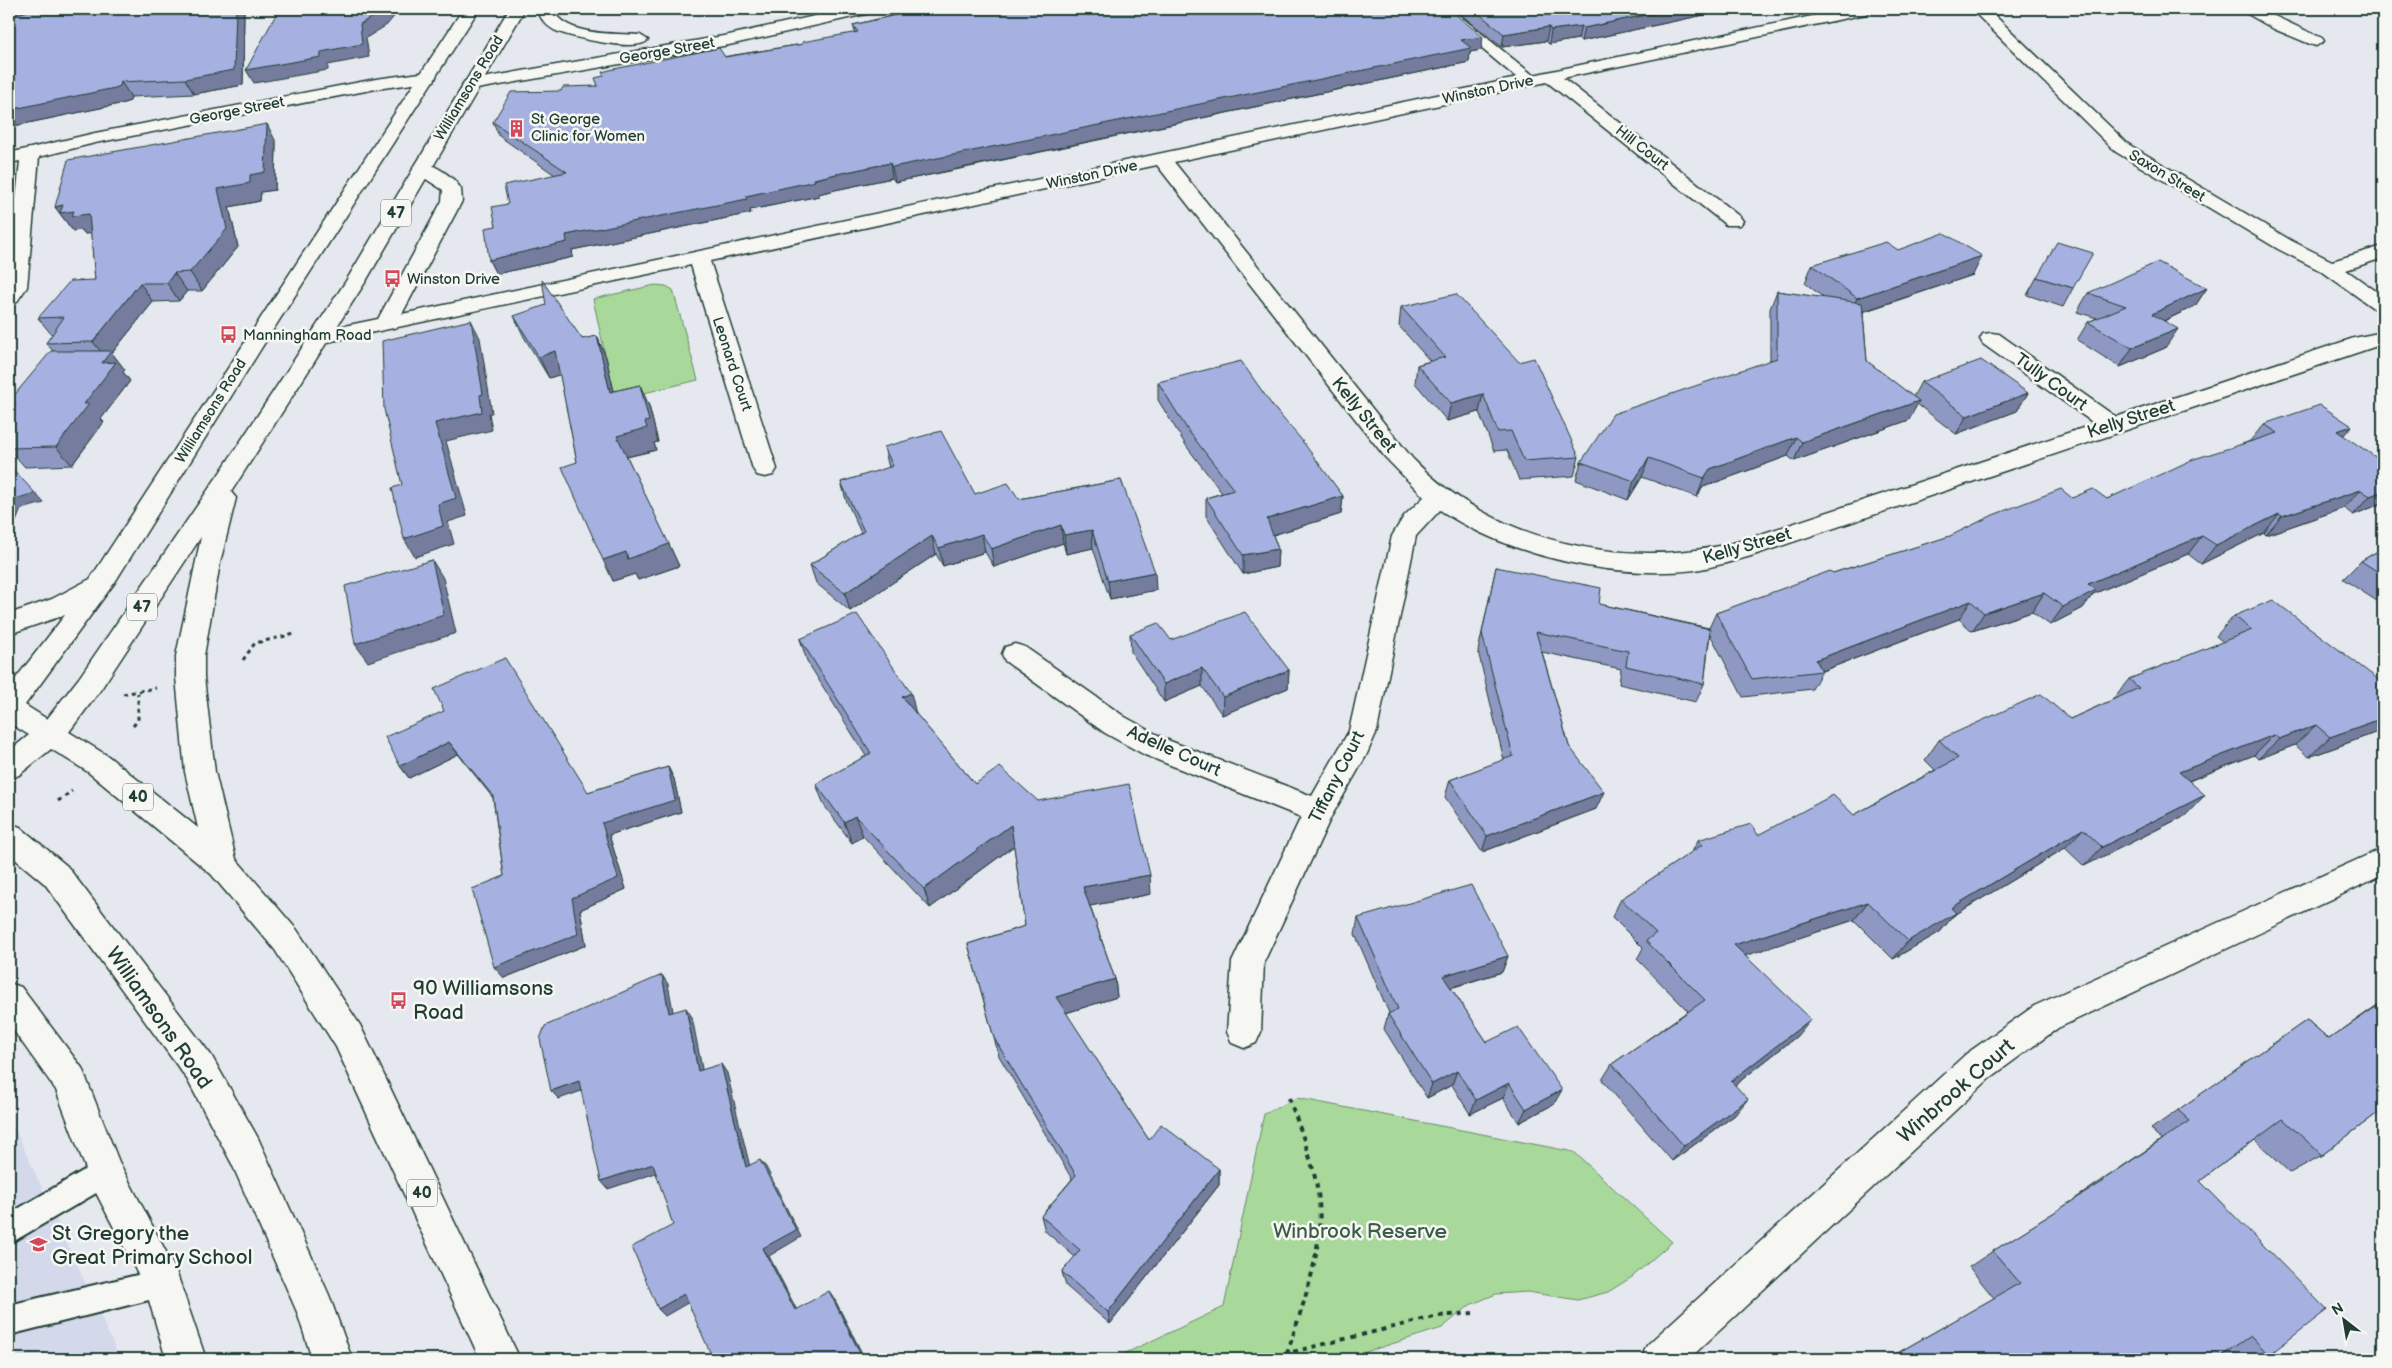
<svg xmlns="http://www.w3.org/2000/svg" width="2392" height="1368" font-family="'Balsamiq Sans',sans-serif">
	<rect width="100%" height="100%" fill="#e6e8ef"/>
	<filter id="ink" filterUnits="userSpaceOnUse"><feTurbulence type="fractalNoise" baseFrequency=".02" numOctaves="2"/><feDisplacementMap in="SourceGraphic" scale="10" xChannelSelector="R" yChannelSelector="G"/><feConvolveMatrix kernelMatrix="1 2 1 2 8 2 1 2 1" color-interpolation-filters="sRGB"/></filter>
	<g filter="url(#ink)">
		<path fill="#d3d8eb" d="M9 1119 16 1131 120 1359H9Z"/>
		<path fill="#a8d99a" stroke="#648b67" d="M655 285 666 286 673 290 698 380 615 400 593 299Z
			M1297 1098 1574 1152 1672 1242 1632 1277 1608 1292 1578 1300 1527 1292 1496 1294 1470 1305 1442 1328 1344 1359H1113L1224 1307 1264 1114Z"/>
		<g fill="none" stroke-linecap="round" stroke-linejoin="round">
			<defs>
				<path id="lane" d="M105 1158 115 1162 119 1172 115 1182 9 1244V1214Z
					M163 1269 173 1274 178 1284 173 1294 9 1335V1305Z"/>
				<path id="street" d="M1434 9H1451L1533 75 1845 9H1874L1866 14 1563 78 1740 217 1743 221 1740 225H1726L1547 82 1174 162 1412 458C1493 543 1626 571 1737 542L2095 424 1983 344 1980 339 1983 334 1991 333 1999 334 2116 417 2354 338 2383 332V344L1751 556C1733 561 1714 567 1695 570 1613 580 1509 556 1440 510L1416 536 1377 731 1366 756 1331 817 1264 962 1261 1032 1256 1043 1244 1048 1232 1043 1227 1032 1232 962 1301 817 1145 755 1105 733 1005 661 1002 654 1005 647 1015 644 1025 647 1125 717 1165 739 1312 796 1349 731 1392 536 1404 516 1424 497 1385 457 1157 165 710 261 777 469 773 475 765 477 757 475 753 469 691 265 318 344 310 343 307 338 310 333 378 319 442 201 443 190 415 172 413 168 415 164C431 160 453 176 461 189L462 201 402 314 1517 78Z
					M1971 9H1988L2128 144 2292 241 2332 261 2383 246V258L2346 270 2383 296V312L2376 310 2323 272 2278 249 2116 152Z
					M2239 9H2259L2322 38 2324 41 2316 46 2310 44 2274 29Z
					M428 72 434 73 436 77 434 81 376 89 95 143 39 157 27 287 16 303 9 305V268L20 161 9 163V153L95 133 376 79Z
					M2383 848V875L2058 1028 1990 1078 1689 1359H1641L1647 1345 1966 1054 2034 1006Z
					M9 983 21 987 82 1068 119 1162 176 1271 206 1359H166L146 1290 92 1185 56 1090 9 1024Z"/>
				<path id="secondary" d="M536 9H552C566 37 613 33 640 35L648 40C639 53 567 37 554 30 545 25 541 18 536 9Z
					M846 9H874L866 14 729 45 471 90 465 89 462 85 465 81 471 80 729 35Z"/>
				<path id="primary" d="M463 9H479L262 347 115 582 25 705 47 719 79 678 221 471 346 281 509 9H525L366 281 231 492 236 498 220 563 204 656V677L215 772 236 859 297 930 360 1025 520 1359H480L336 1047 275 950 211 874 88 772 51 749 19 775 9 779V751L29 735 9 723V687L65 615 9 634V614L52 599 90 579ZM201 537 176 656V677L185 772 198 828 108 756 69 732 99 692Z
					M9 823 20 827 67 866 211 1055 258 1138 329 1295 352 1359H312L297 1312 232 1164 187 1079 45 884 9 854Z"/>
			</defs>
			<use href="#lane" stroke="#1f3d34" stroke-width="4"/>
			<use href="#street" stroke="#1f3d34" stroke-width="3"/>
			<use href="#secondary" stroke="#1f3d34" stroke-width="3"/>
			<use href="#primary" stroke="#1f3d34" stroke-width="3"/>
			<path stroke="#1f3d34" stroke-width="3" stroke-dasharray="4 4" stroke-linecap="butt" d="M243 660 255 643 295 634
				M123 694 156 688
				M133 726 138 720V693
				M58 801 72 791"/>
			<path stroke="#1f3d34" stroke-width="4" stroke-dasharray="5 5" stroke-linecap="butt" d="M1287 1354C1303 1303 1326 1247 1318 1193 1313 1161 1300 1129 1289 1098
				M1264 1359 1438 1316 1473 1313"/>
			<use href="#lane" fill="#f6f6f2" fill-rule="evenodd"/>
			<use href="#street" fill="#f6f6f2" fill-rule="evenodd"/>
			<use href="#secondary" fill="#f6f6f2" fill-rule="evenodd"/>
			<use href="#primary" fill="#f6f6f2" fill-rule="evenodd"/>
		</g>
		<path fill="#8f98c2" stroke="#1f3d34" d="M9 9H243L244 10 243 85 194 94 131 97 130 101 124 103 9 127Z
			M885 9H1449L1481 50 1470 52 1469 62 960 169 895 182 892 178 835 190 818 194 819 196 750 210 751 213 572 250 573 257 496 274 489 260 496 226 508 204 555 175 499 136 493 122 561 91 598 86 604 76 803 44 855 33 853 25 890 16Z
			M1454 9H1732L1581 41 1578 39 1549 44 1546 41 1502 47Z
			M276 142 275 190 261 192 260 201 229 207 238 247 202 291H187L179 301 153 302 112 353 125 370 123 372 130 381 101 419 104 422 72 465 25 467 9 449 15 403 11 399 53 351 46 343 52 335 38 318 95 280 91 233 85 234 82 230 73 231 55 207Z
			M1898 250 1973 275 1863 312 1867 361 1913 397 1921 382 2028 393 2017 411 1956 434 1917 404 1909 420 1794 461 1788 456 1703 487 1697 497 1642 477 1628 500 1576 480 1581 462 1770 360V309L1777 291 1824 298 1805 283 1812 265Z
			M2037 277 2073 288 2063 307 2027 295Z
			M2207 288 2195 306 2164 321 2165 348 2120 367 2077 340 2088 322 2097 318 2077 312 2088 293Z
			M1401 307 1579 457 1574 476 1519 480 1507 450 1494 451 1479 412 1447 421 1415 383 1417 365 1430 361 1399 326Z
			M514 316 582 339 597 336 606 357 614 391 640 385 649 406 658 442 654 443 656 450 627 457 679 566 638 580 635 574 613 581 577 462 560 374 549 378 524 337Z
			M1158 382 1274 408 1343 496 1341 514 1273 535 1278 549 1277 567 1243 574 1206 516V498L1222 493 1187 447 1158 400Z
			M2264 424 2344 436 2383 503 2353 515 2344 508 2266 535 2264 533 2201 564 2188 554 2093 594 2083 608 2050 625 2032 612 1972 631 1959 619 1822 671 1812 689 1743 697 1710 634 1704 684 1696 702 1619 684 1621 669 1542 652 1569 746 1596 809 1482 852 1445 797 1450 780 1504 760 1478 651 1496 567 1599 604 1709 628 1716 613 1833 573 2072 498 2107 499 2250 441Z
			M884 447 975 494 1019 499 1121 480 1156 590 1110 599 1093 548 1066 554 1063 543 994 567 985 552 943 566 936 554 850 611 816 583 810 565 861 533 846 500 841 482 889 468Z
			M2383 548V605L2343 579 2361 561Z
			M2234 616 2383 683V730L2309 757 2295 745 2258 759 2254 755 2189 781 2186 815 2084 866 2065 848 1953 916 1940 932 1893 959 1854 920 1745 955 1797 1036 1735 1085V1115L1672 1161 1602 1080 1612 1064 1688 1011 1637 959 1643 948 1612 917 1621 899 1692 852 1698 840 1758 835 1854 815 1935 770 1925 760 1939 740 2070 719 2112 700 2129 679 2223 642 2216 636Z
			M1130 634 1171 640 1289 670 1288 688 1222 715 1202 686 1164 702 1131 652Z
			M800 639 916 714 975 784 1038 801 1151 894 1090 906 1115 979 1117 997 1066 1013 1149 1140 1219 1169V1185L1110 1324 1066 1286 1062 1272 1075 1257 1045 1231 1041 1216 1072 1179 999 1056 968 944 1025 926 1014 846 930 908 863 836 852 843 824 805 816 784 866 756 807 661Z
			M444 711 588 792 668 767 674 779 681 812 609 835 626 889 580 910 586 945 504 978V876L493 798 458 754 409 778 400 766Z
			M1358 918 1508 956 1502 972 1451 988 1487 1042 1554 1104 1519 1123 1503 1098 1470 1114 1452 1085 1427 1098 1384 1029 1388 1014 1389 1013 1355 934Z
			M2383 1001V1109L2322 1155 2290 1173 2255 1140 2200 1181 2269 1355 2259 1359H2226L2223 1355 2217 1359H1887L1994 1298 1969 1267 1993 1251 2077 1198H2076L2161 1140 2151 1129 2307 1020 2329 1039Z"/>
		<path fill="#747c9e" stroke="#1f3d34" d="M9 9H51L9 19Z
			M236 9H243L244 10 243 85 194 94 185 79Z
			M383 9H400L387 25 366 38 369 57 328 65V70L254 83 246 70 321 52Z
			M1673 9H1732L1581 41 1584 28Z
			M1581 26 1578 39 1549 44 1551 30Z
			M1549 27 1546 41 1502 47 1504 34Z
			M1483 37 1481 50 1470 52 1469 62 895 182 892 167 1461 40Z
			M121 82 131 97 130 101 124 103 9 127V110Z
			M267 124 276 142 275 190 261 192 260 201 229 207 238 247 202 291 190 272 218 189Z
			M890 163 892 178 835 190 818 194 819 196 750 210 751 213 572 250 573 257 496 274 489 260 566 235 746 196 832 175Z
			M63 205 74 211 89 214 102 232 85 234 82 230 73 231 55 207Z
			M1982 256 1973 275 1849 316 1857 298Z
			M174 273 187 291 179 301 167 283Z
			M140 283 153 302 112 353 125 370 123 372 130 381 101 419 104 422 72 465 56 447 84 404 102 363 106 358 93 342Z
			M2207 288 2195 306 2140 332 2152 314Z
			M471 320 480 338 492 413H489L492 430 446 441 467 516 448 522 454 544 415 557 404 539 438 504 435 423Z
			M2178 329 2165 348 2120 367 2132 348Z
			M597 336 606 357 619 414 610 392Z
			M555 351 565 373 549 378 539 357Z
			M640 385 649 406 658 442 654 443 656 450 626 457 617 436 645 422Z
			M2028 393 2017 411 1956 434 1967 416Z
			M1483 394 1479 412 1447 421 1451 403Z
			M1919 401 1909 420 1794 461 1802 442Z
			M2352 426 2336 444 2337 431Z
			M1796 437 1788 456 1703 487 1697 497 1704 478 1710 469Z
			M1649 458 1642 477 1628 500 1634 481Z
			M2361 490 2344 508 2266 535 2282 516Z
			M2383 491V503L2353 515 2370 496Z
			M35 493 44 503 21 509 14 527 9 528V509L12 500Z
			M1343 496 1341 514 1266 537 1267 519Z
			M2279 514 2264 533 2201 564 2216 545Z
			M1061 525 1063 543 994 567 991 549Z
			M1092 530 1093 548 1066 554 1064 535Z
			M982 534 985 552 943 566 939 548Z
			M932 536 936 554 850 611 845 593Z
			M2202 536 2188 554 2093 594 2083 608 2050 625 2063 607 2088 584Z
			M669 544 679 566 638 580 635 574 613 581 603 560 626 552Z
			M1278 549 1277 567 1243 574V555Z
			M432 560 443 578 456 633 368 662 355 644Z
			M1155 572 1156 590 1110 599 1108 581Z
			M2044 593 2032 612 1972 631 1984 613Z
			M1971 601 1959 619 1822 671 1816 660Z
			M1202 668V686L1164 702V684Z
			M1289 670 1288 688 1222 715 1223 697Z
			M911 693 916 714 902 697Z
			M2383 718V730L2309 757 2330 737Z
			M2316 725 2295 745 2258 759 2279 739Z
			M2274 735 2254 755 2160 792 2179 772Z
			M449 742 458 754 409 778 400 766Z
			M668 767 674 779 681 812 609 835 626 889 580 910 586 945 504 978 494 967 572 898 602 823Z
			M1604 792 1596 809 1482 852 1487 836Z
			M2205 795 2186 815 2084 866 2102 847Z
			M855 816 863 836 852 843 844 822Z
			M1011 825 1015 845 930 908 924 889Z
			M2083 829 2065 848 1953 916 1940 932 1893 959 1908 941 1951 908Z
			M1150 875 1151 894 1085 907 1083 887Z
			M1868 902 1854 920 1723 963 1734 945Z
			M1508 956 1502 972 1439 991 1443 976Z
			M662 975 668 984 675 1022 669 1013Z
			M1115 979 1117 997 1059 1015 1056 997Z
			M686 1008 692 1017 704 1079 698 1071Z
			M1811 1019 1797 1036 1719 1098 1731 1081Z
			M721 1064 727 1073 752 1175 746 1167Z
			M1457 1071 1452 1085 1427 1098 1432 1084Z
			M579 1081 587 1089 559 1099 551 1091Z
			M1509 1083 1503 1098 1470 1114 1476 1100Z
			M1562 1090 1554 1104 1519 1123 1526 1109Z
			M1748 1099 1735 1115 1672 1161 1684 1146Z
			M760 1160 766 1167 801 1237 769 1256 800 1316 795 1310 763 1248Z
			M653 1164 659 1172 608 1189 601 1181Z
			M1219 1169V1185L1110 1324 1108 1312Z
			M829 1291 834 1298 865 1359H863Z
			M684 1294 691 1301 665 1316 658 1309Z"/>
		<path fill="#a6b1e1" stroke="#1f3d34" d="M36 9H236L234 70 185 79 121 82 120 86 115 88 9 110V16Z
			M279 9H383L381 12 360 24 362 44 321 52V57L246 70Z
			M892 9H1449L1483 37 1461 40 1471 48 958 154 892 167 890 163 832 175 814 179 815 181 746 196 747 199 566 235 567 242 489 260 485 228 496 226 492 207 508 204 504 185 567 172 493 122 511 92 561 91 563 87 598 86 595 78 604 76 602 72 614 69 719 48 725 57 803 44 802 42 858 32 853 25 896 15Z
			M1473 9H1673L1584 28 1581 26 1551 30 1549 27 1504 34Z
			M267 124 265 172 250 175V183L218 189 227 229 190 272 174 273 167 283H140L93 342 46 343 64 317 38 318 70 281 95 280 89 214 72 216 74 211 60 213 63 205 55 207 68 160Z
			M1944 233 1982 256 1857 298 1812 265 1886 242 1898 250Z
			M2057 242 2093 253 2073 288 2037 277Z
			M2158 262 2207 288 2152 314 2178 329 2132 348 2088 322 2126 306 2088 293Z
			M542 280 582 339 597 336 610 392 640 385 649 421 645 422 647 428 617 436 669 544 628 559 626 552 603 560 562 467 577 462 555 351 539 357 514 316 546 305Z
			M1777 291 1862 303 1867 361 1919 401 1802 442 1796 437 1710 469 1704 478 1649 458 1634 481 1581 462 1613 414 1777 358Z
			M1456 294 1519 362 1534 358 1579 457 1524 461 1511 431 1498 432 1483 394 1451 403 1417 365 1445 357 1401 307Z
			M471 320 483 394 480 395 482 412 435 423 456 498 438 504 443 526 404 539 392 488 402 485 384 409 382 341Z
			M51 351H111L102 363 116 362 84 404H89L56 447 9 448V406L16 403 11 399Z
			M1981 360 2028 393 1967 416 1921 382Z
			M1241 361 1274 408 1300 438 1343 496 1267 519 1278 549 1243 555 1206 498 1234 490 1187 429 1158 382Z
			M2320 405 2352 426 2337 431 2383 462V491L2370 496 2361 490 2282 516 2279 514 2216 545 2202 536 2088 584 2096 590 2063 607 2044 593 1984 613 1971 601 1816 660 1822 671 1752 679 1716 613 1830 571 1833 573 1950 536 1993 515 2061 489 2072 498 2093 489 2107 499 2194 459 2278 433 2264 424Z
			M941 431 975 494 1008 483 1019 499 1121 480 1155 572 1108 581 1092 530 1064 535 1061 525 991 549 982 534 939 548 932 536 845 593 810 565 864 531 841 482 893 466 884 447Z
			M9 465 35 493 12 500 9 509Z
			M2383 548V575L2361 561Z
			M432 560 444 615 355 644 345 586Z
			M1496 567 1601 588 1599 604 1710 629 1704 684 1626 666 1628 651 1536 632 1569 746 1604 792 1487 836 1450 780 1513 756 1482 633Z
			M2273 600 2383 683V718L2330 737 2316 725 2279 739 2274 735 2179 772 2205 795 2102 847 2083 829 1951 908 1956 913 1908 941 1868 902 1734 945 1811 1019 1731 1081 1748 1099 1684 1146 1612 1064 1705 1000 1646 941 1656 933 1621 899 1702 845 1698 840 1751 824 1758 835 1833 795 1854 815 1958 758 1939 740 2041 694 2070 719 2139 688 2129 679 2252 630 2234 616Z
			M1245 612 1289 670 1223 697 1202 668 1164 684 1130 634 1158 623 1171 640Z
			M857 614 911 693 902 697 975 784 1000 767 1038 801 1129 784 1150 875 1083 887 1115 979 1056 997 1149 1140 1161 1124 1219 1169 1108 1312 1062 1272 1080 1250 1041 1216 1076 1175 994 1038 968 944 1025 926 1011 825 924 889 855 816 844 822 816 784 871 753 800 639Z
			M505 658 588 792 668 767 675 800 602 823 618 878 572 898 578 934 494 967 472 889 504 876 493 796 449 742 400 766 385 737 444 711 434 689Z
			M1471 885 1508 956 1443 976 1487 1042 1518 1027 1562 1090 1526 1109 1509 1083 1476 1100 1457 1071 1432 1084 1388 1014 1398 1009 1358 918Z
			M662 975 669 1013 686 1008 698 1071 721 1064 746 1167 760 1160 796 1230 763 1248 795 1310 829 1291 863 1359H713L684 1294 658 1309 632 1247 673 1225 653 1164 601 1181 579 1081 551 1091 540 1039 545 1026Z
			M2383 1002V1109L2322 1155 2283 1119 2200 1181 2327 1310 2269 1355 2251 1336 2217 1359H1907L1901 1351 2020 1283 1993 1251 2104 1181 2103 1180 2190 1121 2178 1110 2307 1020 2329 1039Z"/>
	</g>
	<defs>
		<symbol id="building-bare" viewBox="-9 -9 18 18"><path d="M-4-6H4V6H1V3H-1V6H-4ZM-2.5-4.3h1.7v1.8h-1.7ZM.8-4.3h1.7v1.8H.8ZM-2.5-1h1.7V.8h-1.7ZM.8-1h1.7V.8H.8Z" fill="#d1495b" stroke="#f6f6f2" stroke-width="2.5" paint-order="stroke"/></symbol>
		<symbol id="bus-bare" viewBox="-9 -9 18 18"><path d="M-5-6H5V4H4V6H2V4H-2V6H-4V4H-5ZM-3.5-4V0h7V-4ZM-3.5 1.2v1.5H-2V1.2ZM2 1.2v1.5H3.5V1.2Z" fill="#d1495b" stroke="#f6f6f2" stroke-width="2.5" paint-order="stroke"/></symbol>
		<symbol id="school-bare" viewBox="-9 -9 18 18"><path d="M0-5L7-2L0 1L-7-2ZM-4 1L0 2.5L4 1V4Q0 6-4 4Z" fill="#d1495b" stroke="#f6f6f2" stroke-width="2.5" paint-order="stroke"/></symbol>
	</defs>
	<g fill-rule="evenodd">
		<use href="#building-bare" x="504" y="116" width="25" height="25"/>
		<use href="#bus-bare" x="380" y="266" width="25" height="25"/>
		<use href="#bus-bare" x="216" y="322" width="25" height="25"/>
		<use href="#bus-bare" x="386" y="988" width="25" height="25"/>
		<use href="#school-bare" x="26" y="1232" width="25" height="25"/>
	</g>
	<g text-anchor="middle" dominant-baseline="central" stroke-width="5" stroke-linejoin="round" paint-order="stroke">
		<g font-size="15" fill="#1f3d34" stroke="#f6f6f2">
			<text transform="translate(667 51) rotate(-10)">George Street</text>
			<text transform="translate(469 88) rotate(-59)">Williamsons Road</text>
			<text transform="translate(1488 90) rotate(-12)">Winston Drive</text>
			<text transform="translate(237 111) rotate(-11)">George Street</text>
			<text transform="translate(1642 148) rotate(38)">Hill Court</text>
			<text transform="translate(1092 175) rotate(-12)">Winston Drive</text>
			<text transform="translate(2167 176) rotate(31)">Saxon Street</text>
			<text transform="translate(732 364) rotate(72)">Leonard Court</text>
			<text transform="translate(211 411) rotate(-58)">Williamsons Road</text>
		</g>
		<g font-size="15" fill="#1f3d34" stroke="#f6f6f2" text-anchor="start">
			<text x="531" y="119">St George<tspan x="531" dy="17">Clinic for Women</tspan></text>
			<text x="407" y="279">Winston Drive</text>
			<text x="243" y="335">Manningham Road</text>
		</g>
		<g fill="#f6f6f2" stroke="#60746d" stroke-width="1">
			<rect x="381" y="199.5" width="30" height="27" rx="4"/>
			<rect x="127" y="593.5" width="30" height="27" rx="4"/>
			<rect x="123" y="783.5" width="30" height="27" rx="4"/>
			<rect x="407" y="1179.5" width="30" height="27" rx="4"/>
		</g>
		<g font-size="16" font-weight="bold" fill="#1f3d34">
			<text x="396" y="213">47</text>
			<text x="142" y="607">47</text>
			<text x="138" y="797">40</text>
			<text x="422" y="1193">40</text>
		</g>
		<g font-size="18" fill="#1f3d34" stroke="#f6f6f2">
			<text transform="translate(2051 382) rotate(36)">Tully Court</text>
			<text transform="translate(1364 415) rotate(51)">Kelly Street</text>
			<text transform="translate(2131 419) rotate(-18)">Kelly Street</text>
			<text transform="translate(1747 546) rotate(-16)">Kelly Street</text>
			<text transform="translate(1174 751) rotate(24)">Adelle Court</text>
			<text transform="translate(1337 777) rotate(-63)">Tiffany Court</text>
		</g>
		<g font-size="21" fill="#1f3d34" stroke="#f6f6f2" text-anchor="start">
			<text x="413" y="988">90 Williamsons<tspan x="413" dy="24">Road</tspan></text>
			<text x="52" y="1233">St Gregory the<tspan x="52" dy="24">Great Primary School</tspan></text>
		</g>
		<g font-size="21" fill="#1f3d34" stroke="#f6f6f2">
			<text transform="translate(159 1018) rotate(55)">Williamsons Road</text>
			<text transform="translate(1956 1091) rotate(-41)">Winbrook Court</text>
		</g>
		<g font-size="21" fill="#3a5c48" stroke="#f6f6f2">
			<text x="1360" y="1231">Winbrook Reserve</text>
		</g>
	</g>
	<rect width="2392" height="1368" fill="none" stroke="#f6f6f2" stroke-width="30"/>
	<rect x="15" y="15" width="2362" height="1338" fill="none" stroke="#1f3d34" stroke-width="2" filter="url(#ink)"/>
	<g transform="translate(2344 1320) rotate(329)" stroke="#f6f6f2" stroke-width="4" paint-order="stroke">
	<path d="M0-4L9 19L0 12L-9 19Z" fill="#1f3d34"/>
	<text y="-8" font-size="14" font-weight="bold" text-anchor="middle" fill="#1f3d34">N</text>
	</g>
</svg>
